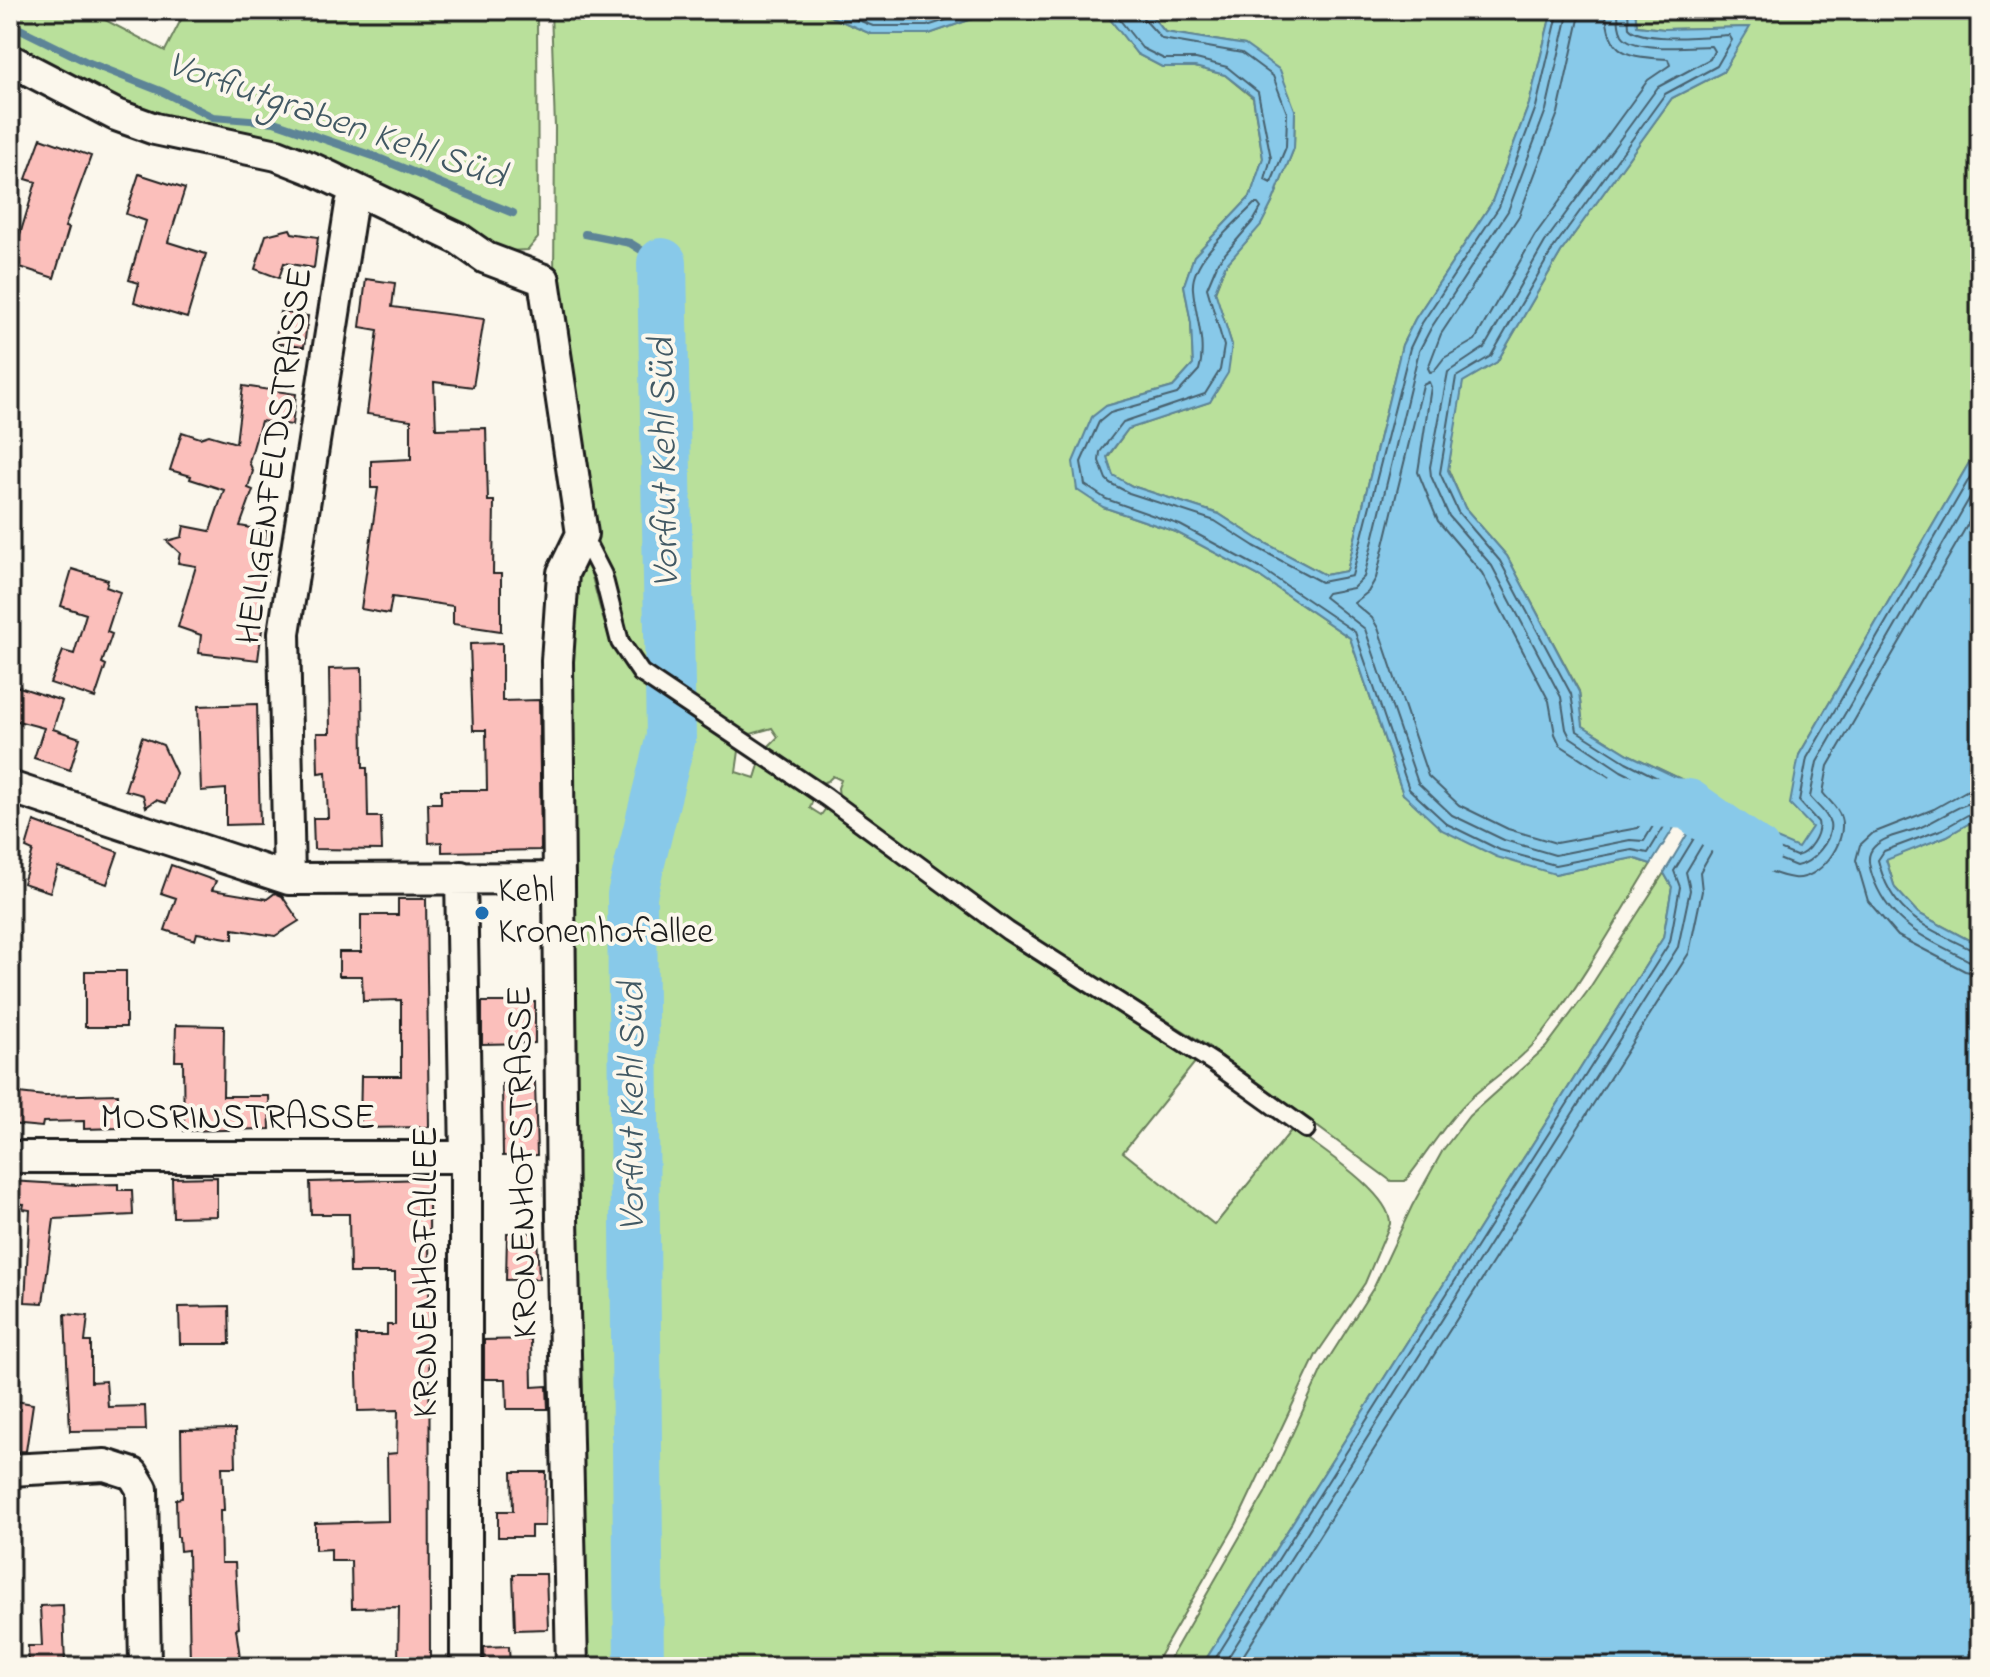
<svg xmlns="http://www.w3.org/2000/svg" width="1990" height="1677" font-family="'Indie Flower',sans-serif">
	<rect width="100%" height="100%" fill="#fbf7ec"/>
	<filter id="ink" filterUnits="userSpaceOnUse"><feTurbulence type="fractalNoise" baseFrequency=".0125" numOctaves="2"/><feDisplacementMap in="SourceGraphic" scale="16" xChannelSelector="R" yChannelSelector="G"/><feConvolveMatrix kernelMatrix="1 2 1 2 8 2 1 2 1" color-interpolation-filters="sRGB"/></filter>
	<g filter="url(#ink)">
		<path fill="#b9e09b" stroke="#6a7e5c" stroke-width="2" d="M10 10H86L165 51 186 10H537L538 238 528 250 506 251 152 116 10 49Z
			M551 10H816L871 34H929L998 10H1103L1137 54 1162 67H1195L1225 75 1253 98 1263 158 1250 197 1194 256 1184 285 1191 323 1193 365 1173 387 1106 406 1103 507 1176 532 1259 576 1350 638 1403 794 1555 874 1633 858 1651 864C1616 921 1583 981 1542 1034 1523 1059 1497 1075 1474 1095 1446 1120 1428 1153 1405 1181H1391L1208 1046 1036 939 839 797 838 788 841 780 833 776 828 781 819 784 771 752 768 747 778 737 772 728 751 734 733 726 739 751 736 772 755 778 759 765 762 763 814 797 810 808 821 815 827 807 912 866 1018 947 1197 1060 1123 1152 1215 1225 1293 1128C1317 1147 1392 1194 1390 1224L1365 1283 1316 1355 1236 1524 1153 1667H586L563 663 566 581 583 558 589 566C603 615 604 647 643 683L605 558 591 530 554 282 555 128Z
			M1147 10H1552L1529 104 1491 204 1415 319 1402 345 1347 571 1325 575 1258 539 1219 514 1132 486 1113 476 1107 458 1128 429 1210 402 1232 345 1215 292 1225 266 1261 224 1272 203 1294 148 1295 110 1245 45 1165 32Z
			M1635 10H1980V444L1799 755 1813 826 1798 849 1733 821 1711 793 1630 755 1583 726 1579 691 1507 556 1465 508 1448 469 1462 382 1497 362 1561 252 1672 98 1723 72 1749 27 1664 29 1637 26Z
			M1980 817V946L1918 913 1895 888 1886 859 1947 836Z
			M1664 873 1672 887 1663 938 1201 1667H1165L1265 1493 1322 1369 1374 1287 1412 1206 1443 1150 1469 1116 1546 1047 1587 992Z"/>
		<path fill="#88c9e9" stroke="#5d8497" stroke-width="2" d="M816 10H998L929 34H871Z
			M1103 10H1147L1165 32 1245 45 1280 70 1295 110 1294 148 1272 203 1261 225 1225 266 1215 291 1232 345 1228 373 1210 402 1128 429 1107 457 1113 475 1132 486 1219 514 1258 539 1325 575 1347 571 1402 345 1415 319 1491 204 1529 104 1552 10H1635L1637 26 1664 29 1750 27 1723 72 1672 98 1561 252 1497 362 1463 382 1448 470 1465 508 1507 556 1579 692 1583 726 1630 755 1699 788 1651 864 1633 858 1555 874 1497 857 1442 830 1403 794 1350 638 1259 576 1176 532 1103 507 1077 490 1073 462 1092 417 1106 406 1173 387 1193 365 1191 323 1184 285 1194 256 1250 197 1263 158 1253 97 1225 75 1195 67H1162L1137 54Z
			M1980 444V817L1947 836 1886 860 1895 888 1918 913 1980 946V1667H1201L1663 938 1672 887 1664 873 1712 793 1733 821 1798 848 1812 827 1790 804 1799 755Z"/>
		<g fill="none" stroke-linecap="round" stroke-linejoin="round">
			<path stroke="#47616e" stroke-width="2" d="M833 10 873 26H927L978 10
				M859 10C886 21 919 18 945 10
				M1112 10 1142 48 1164 59H1196L1227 67 1258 92 1271 158 1265 180 1271 183 1286 147 1287 113 1273 76 1242 53 1162 39 1143 18 1141 10
				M1559 10 1536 107 1499 207 1422 323 1410 348 1352 576 1321 582 1254 546 1215 521 1129 493 1110 483 1106 479 1099 461 1100 452 1123 422 1205 394 1220 370 1224 346 1207 288 1218 262 1254 220 1261 208 1258 204H1254C1235 224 1190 260 1193 289 1195 315 1207 344 1199 370L1177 394 1110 413 1099 422 1081 462 1085 485 1106 499 1180 525 1262 569 1355 632 1409 789 1447 824 1500 850 1555 865 1632 850 1648 853 1685 792 1626 762 1577 731 1571 694 1500 561 1458 512 1440 473 1456 377 1491 356 1554 247 1665 94 1717 66 1732 40 1729 35C1708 36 1642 43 1629 28L1628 10
				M1569 10 1546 110 1508 211 1431 328 1419 351 1364 577 1353 588 1327 593 1324 597 1365 629 1418 783 1452 815 1504 840 1555 855 1630 840 1644 841 1671 796 1621 771 1570 737 1566 729 1561 697 1492 566 1449 516 1431 476 1430 467 1448 372 1484 348 1545 242 1658 87 1710 59 1714 51 1711 46C1692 46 1634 53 1622 35 1618 28 1618 18 1618 10
				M1581 10 1558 113 1519 216 1441 334 1428 368 1430 372 1434 371 1444 358 1475 340 1535 235 1648 80 1670 65 1668 59C1628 57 1607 55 1606 10
				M1429 382 1431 387 1418 472 1438 521 1482 573 1549 701 1555 734 1560 745 1614 780 1653 800 1638 828 1556 843 1508 829 1459 805 1428 776 1378 628 1372 618 1354 603 1368 592 1376 578 1423 385Z
				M1980 789 1966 791 1934 809 1873 833 1860 845 1856 860 1868 901 1898 936 1965 971 1980 974
				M1980 801C1962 802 1937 821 1919 828 1906 833 1884 836 1874 847 1866 855 1869 865 1872 875 1889 925 1926 938 1970 961L1980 962
				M1980 811 1973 812 1943 829 1884 851 1878 860C1892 917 1927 927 1974 951L1980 952
				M1210 1667 1670 942 1680 887 1674 871 1710 812H1715L1729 828 1796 856C1808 854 1821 834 1818 822L1799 801 1807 758 1980 460
				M1222 1667 1678 947 1690 890 1686 872 1711 830 1715 829 1726 838 1796 866C1812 864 1833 840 1830 823 1827 812 1816 805 1810 797L1817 762 1980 480
				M1236 1667 1689 953 1702 891 1700 872 1713 849 1718 847C1738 857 1771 875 1793 878 1819 882 1848 842 1841 818 1838 807 1829 801 1823 793L1828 766 1980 503"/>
			<path stroke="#5d8497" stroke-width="8" d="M10 24 87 62 163 92 213 117 274 122 376 157 513 213
				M585 234 630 243 662 263"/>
			<path stroke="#88c9e9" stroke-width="50" d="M1620 800 1688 804 1756 852
				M639 1667 632 895 671 737 662 263"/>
		</g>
		<path fill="#fbbfbb" stroke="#1c1c1c" stroke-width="2" d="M41 138 91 156 65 227 69 228 54 278 11 264 36 182 26 179Z
			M139 174 185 189 168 242 206 254 187 318 134 302 139 283 129 280 146 221 126 214Z
			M290 229 292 233 318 237 314 268 284 263 279 278 255 269 266 235Z
			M366 279 395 283 392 307 484 319 473 387 434 382 436 429 486 428 488 501H494L493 574H501V631L453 624V606L392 597 389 614 361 609 378 488H371V461L411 459V420L367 414 378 330 360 327Z
			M280 312 308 316 304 347 275 343Z
			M243 386 296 394 292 425 261 421 249 462 253 471 248 488 253 490 240 526 267 531 261 565 268 566 257 628 262 629 258 660 199 653 201 635 178 627 196 566 178 563 180 553 167 541 182 537 184 526 210 531 224 490 190 479 191 476 170 470 182 432 200 438 209 435 236 443Z
			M72 569 108 580 106 587 120 592 107 632 112 634 102 663 106 665 95 698 50 683 63 651 74 654 86 614 61 606Z
			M502 643V701L539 700 541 850 442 852V842L429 843 428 803H441V790H487L486 730H473L470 644Z
			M362 668 363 768H367L368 817H381L382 850 314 849 313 818H328L326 772 318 773 317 733H330L329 669Z
			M10 684 62 701 53 729 80 738 70 770 34 758 44 728 10 719Z
			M257 704 260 824 226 825V789L201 791 198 706Z
			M142 737 163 745 176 773 166 803 156 800 146 807 143 795 125 790Z
			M34 821 118 852 107 884 58 867 50 892 23 883 33 851 26 848Z
			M171 865 216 881 212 890 267 899 275 893 282 896 299 921 275 936 233 929V939L197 933 195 940 165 930 176 898 161 893Z
			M398 899H426L429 1127 360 1128 361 1076H401V1000L363 1001 362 976H339V952H361V915H398Z
			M85 971H126V1027H85Z
			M482 1002H535V1043L482 1044Z
			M176 1025 224 1026 223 1096H269L270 1129 184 1131 183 1061H175Z
			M535 1082 537 1155 503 1156 502 1084Z
			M10 1092 45 1096 118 1094 119 1128 84 1129V1121L43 1122 42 1127 10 1124Z
			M217 1177V1216L173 1217 172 1178Z
			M429 1179 430 1662H398L399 1607 352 1608 351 1561H331V1549L315 1550V1523L388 1521 387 1454 397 1453 398 1410 358 1411 356 1335H387V1325H395V1273H350L349 1214H311L310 1182Z
			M10 1181 77 1185 118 1184V1190H132L133 1215 54 1219 43 1303 25 1302 30 1210 23 1209 24 1204 10 1203Z
			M507 1233H537L539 1279 506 1280Z
			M229 1306 230 1344H180L179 1307Z
			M65 1314 88 1316 85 1342H91V1382L106 1381 108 1407 145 1406 146 1430 70 1431Z
			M531 1339 532 1387 547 1386 548 1409H507L506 1379H484V1340Z
			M10 1400 33 1404 26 1451 10 1452Z
			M235 1429 236 1467H222L224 1510H220L221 1563H235L239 1628 236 1629 241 1664 190 1665 188 1550 180 1551 179 1537H177L176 1499 182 1498 181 1430Z
			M512 1472H546L545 1526H531V1537H498V1511H513Z
			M513 1574H546L548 1629 515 1630Z
			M63 1605 65 1667H29L28 1646H42L40 1606Z
			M509 1646 510 1667H485L484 1647Z"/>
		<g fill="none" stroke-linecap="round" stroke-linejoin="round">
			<defs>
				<path id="service" d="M582 534 603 575 620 642 641 673 826 797 1008 931 1214 1063 1306 1129"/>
				<path id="minor" d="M10 60 116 115 155 129 277 155 315 170 459 239 486 258 544 280 582 534 563 573 557 661 562 1218 572 1667
					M10 787 289 879 559 878
					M461 877 466 1157V1667
					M289 879 284 633 351 205 356 190
					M10 1157H466
					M10 1470 105 1465 133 1474 142 1489 145 1667"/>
			</defs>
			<use href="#service" stroke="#1c1c1c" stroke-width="22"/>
			<use href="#minor" stroke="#1c1c1c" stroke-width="36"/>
			<use href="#service" stroke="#fbf7ec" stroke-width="16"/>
			<use href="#minor" stroke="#fbf7ec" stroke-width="30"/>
		</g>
	</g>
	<circle fill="#1f6fb2" stroke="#fbf7ec" stroke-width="3" cx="482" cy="913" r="8"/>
	<g text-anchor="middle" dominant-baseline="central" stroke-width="8" stroke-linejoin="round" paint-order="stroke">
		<g font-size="36" fill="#1c1c1c" stroke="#fbf7ec">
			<text transform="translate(276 456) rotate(-82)">HEILIGENFELDSTRASSE</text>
			<text x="238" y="1119">MOSRINSTRASSE</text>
			<text transform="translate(524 1162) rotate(-91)">KRONENHOFSTRASSE</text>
			<text transform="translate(427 1272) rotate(-90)">KRONENHOFALLEE</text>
		</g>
		<g font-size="36" fill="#1c1c1c" stroke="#fbf7ec" text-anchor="start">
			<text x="498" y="892">Kehl<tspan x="498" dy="41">Kronenhofallee</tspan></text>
		</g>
		<g font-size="38" font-style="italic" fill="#425964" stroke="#fbf7ec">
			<text transform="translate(336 122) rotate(19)">Vorflutgraben Kehl Süd</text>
			<text transform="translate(666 463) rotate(-91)">Vorflut Kehl Süd</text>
			<text transform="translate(634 1107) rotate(-90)">Vorflut Kehl Süd</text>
		</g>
	</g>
	<rect width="1990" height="1677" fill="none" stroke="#fbf7ec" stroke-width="40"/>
	<rect x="20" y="20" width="1950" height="1637" fill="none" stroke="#1c1c1c" stroke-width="3" filter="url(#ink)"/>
</svg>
